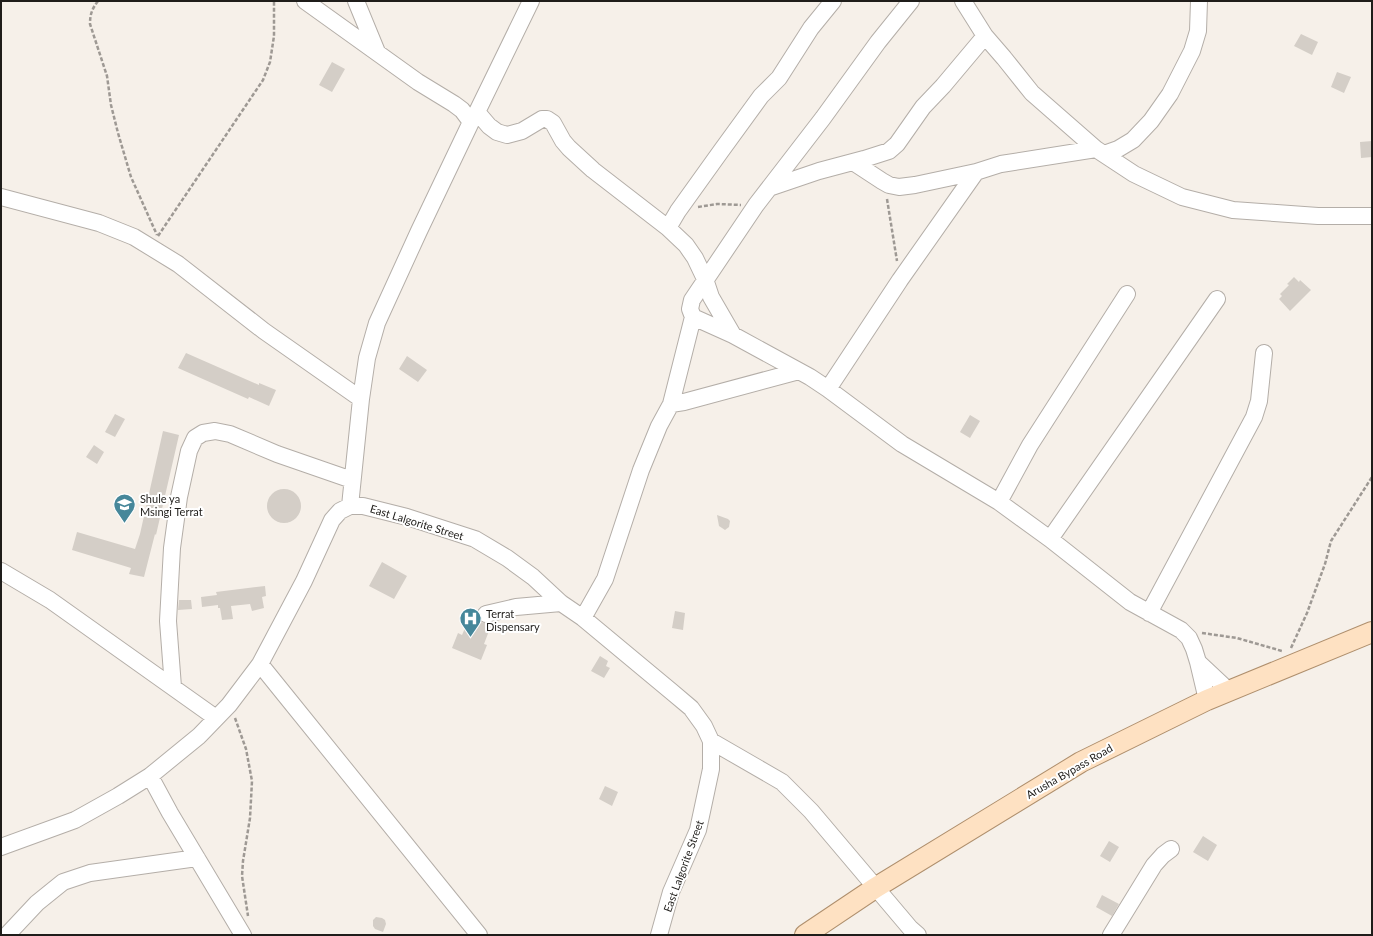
<svg xmlns="http://www.w3.org/2000/svg" width="1373" height="936" font-family="Lato,sans-serif">
	<rect width="100%" height="100%" fill="#f6f0e9"/>
	<path fill="#d4cec7" d="M1301 34 1318 42 1312 55 1294 46Z
		M332 62 345 69 332 92 319 85Z
		M1337 72 1351 77 1344 93 1331 87Z
		M1372 141V157L1361 158 1360 142Z
		M1294 277 1299 282 1300 280 1311 290 1290 311 1279 299 1282 296 1280 294 1289 285 1287 284Z
		M186 353 259 385V383L276 390 269 406 249 397 248 399 178 368Z
		M407 356 427 370 418 382 399 369Z
		M115 414 125 419 115 437 105 432Z
		M970 415 980 421 970 438 960 432Z
		M163 431 179 435 156 535 155 534 144 577 129 574 131 568 72 550 77 532 135 549 140 534Z
		M94 445 104 452 97 464 86 457Z
		M267 506a17 17 0 1 1 34 0a17 17 0 1 1-34 0Z
		M717 515 728 519 730 521 729 527 725 530 719 526Z
		M382 562 407 576 394 599 369 586Z
		M265 586 266 596 262 597 264 608 252 611 250 604 231 606 233 619 222 620 220 608H218V605L202 607 201 597 217 595 216 592Z
		M179 600H191L192 609 178 610Z
		M675 611 685 613 683 630 672 628Z
		M471 614 477 617 479 621 483 623H492L484 644 487 645 481 660 452 648 458 633 462 635Z
		M600 656 608 661 606 666 610 668 604 678 591 671Z
		M605 786 618 792 612 806 599 799Z
		M1203 836 1217 845 1208 861 1193 852Z
		M1109 841 1119 847 1110 862 1100 856Z
		M1102 895 1119 904 1112 916 1096 907Z
		M376 917 382 918 385 920 386 924 383 932 375 929 373 926V920Z"/>
	<g fill="none" stroke-linecap="round" stroke-linejoin="round">
		<defs>
			<path id="minor" d="M305 1 418 82 454 104 462 110 471 122 419 231 377 323 367 358 361 399 350 506
				M356 1 377 52
				M963 1 985 36 1004 58 1032 93 1096 149 1134 174 1182 197 1233 210 1318 216H1372
				M477 112 489 126 497 132 507 135 522 131 542 119H547L553 123 563 141 569 148 593 170 668 228 686 245 695 258 705 279 711 297 733 335
				M472 121 477 112 531 1
				M1104 154 1118 149 1133 140 1151 121 1170 94 1192 51 1198 31 1199 1
				M853 162 882 181 889 185 899 187 915 185 976 172
				M769 188 819 171 864 159 889 151 897 144 923 107 943 86 985 36
				M1 197 99 223 134 237 178 264 264 331 361 399
				M668 228 678 211 721 151 761 96 779 78 811 28 833 1
				M693 317 733 335 810 377 828 389 902 444 999 502 1050 539 1130 602 1181 630 1189 638 1194 649 1198 662 1229 691
				M828 389 900 280 976 172 1001 164 1096 149
				M671 404 684 402 799 371
				M999 502 1030 445 1127 294
				M1050 539 1217 299
				M1 571 50 600 216 718
				M1149 613 1254 417 1259 401 1264 353
				M486 614 516 607 561 603
				M583 618 605 579 641 470 659 426 671 404 693 317 690 309 692 300 756 205 823 118 878 42 911 1
				M1198 662 1207 700
				M260 664 285 695 479 935
				M173 687 168 621 172 548 179 497 189 451 195 438 203 433 215 431 230 434 277 454 352 480
				M711 741 782 782 811 811 910 928 918 935
				M150 776 170 813 243 935
				M1 847 75 820 118 796 150 776 199 736 229 705 260 664 304 581 332 520 340 511 350 506H363L407 517 475 539 507 558 533 577 561 603 583 618 672 692 691 708 704 726 711 741V769L698 830 671 892 659 935
				M7 935 37 903 63 882 90 873 197 858
				M1111 935 1154 865 1163 855 1171 849"/>
			<path id="major" d="M805 935 875 888 1081 762 1207 700 1372 632"/>
		</defs>
		<use href="#minor" stroke="#b4aea8" stroke-width="18"/>
		<use href="#major" stroke="#af8f6d" stroke-width="22"/>
		<path stroke="#9e9994" stroke-width="2.5" stroke-dasharray="4 2" stroke-linecap="butt" d="M98 1C92 9 90 14 90 24L107 76 111 105 118 133 131 177 157 235
			M887 199 897 261
			M698 207 717 204 741 205
			M158 236 263 80 270 62 274 36V1
			M1202 633 1237 638 1282 651
			M1291 648 1307 613 1325 564 1331 541 1372 477
			M235 718 246 749 252 781 250 818 243 861 242 876 248 916"/>
		<use href="#minor" stroke="#fff" stroke-width="16"/>
		<use href="#major" stroke="#fee1c2" stroke-width="20"/>
	</g>
	<defs>
		<symbol id="school-pin" viewBox="-11 -11 22 30"><path d="M0 17L-7.5 6A9.5 9.5 0 1 1 7.5 6Z" fill="#46879a" stroke="#fff"/><path d="M0-5L7-2L0 1L-7-2ZM-4 1L0 2.5L4 1V4Q0 6-4 4Z" fill="#fff"/></symbol>
		<symbol id="hospital-pin" viewBox="-11 -11 22 30"><path d="M0 17L-7.5 6A9.5 9.5 0 1 1 7.5 6Z" fill="#46879a" stroke="#fff"/><path d="M-5-5h3v3.5h4V-5h3V5h-3V1.5h-4V5h-3Z" fill="#fff"/></symbol>
	</defs>
	<g fill-rule="evenodd">
		<use href="#school-pin" x="112" y="492" width="25" height="34"/>
		<use href="#hospital-pin" x="458" y="606" width="25" height="34"/>
	</g>
	<g text-anchor="middle" dominant-baseline="central" stroke-width="4" stroke-linejoin="round" paint-order="stroke">
		<g font-size="11" fill="#1f1d1a" stroke="#fff" text-anchor="start">
			<text x="140" y="498">Shule ya<tspan x="140" dy="13">Msingi Terrat</tspan></text>
			<text x="486" y="613">Terrat<tspan x="486" dy="13">Dispensary</tspan></text>
		</g>
		<g font-size="11" fill="#1f1d1a" stroke="#fff">
			<text transform="translate(417 522) rotate(17)">East Lalgorite Street</text>
			<text transform="translate(1069 771) rotate(-30)">Arusha Bypass Road</text>
			<text transform="translate(683 866) rotate(-70)">East Lalgorite Street</text>
		</g>
	</g>
	<rect width="1373" height="936" fill="none" stroke="#1f1d1a" stroke-width="4"/>
</svg>
